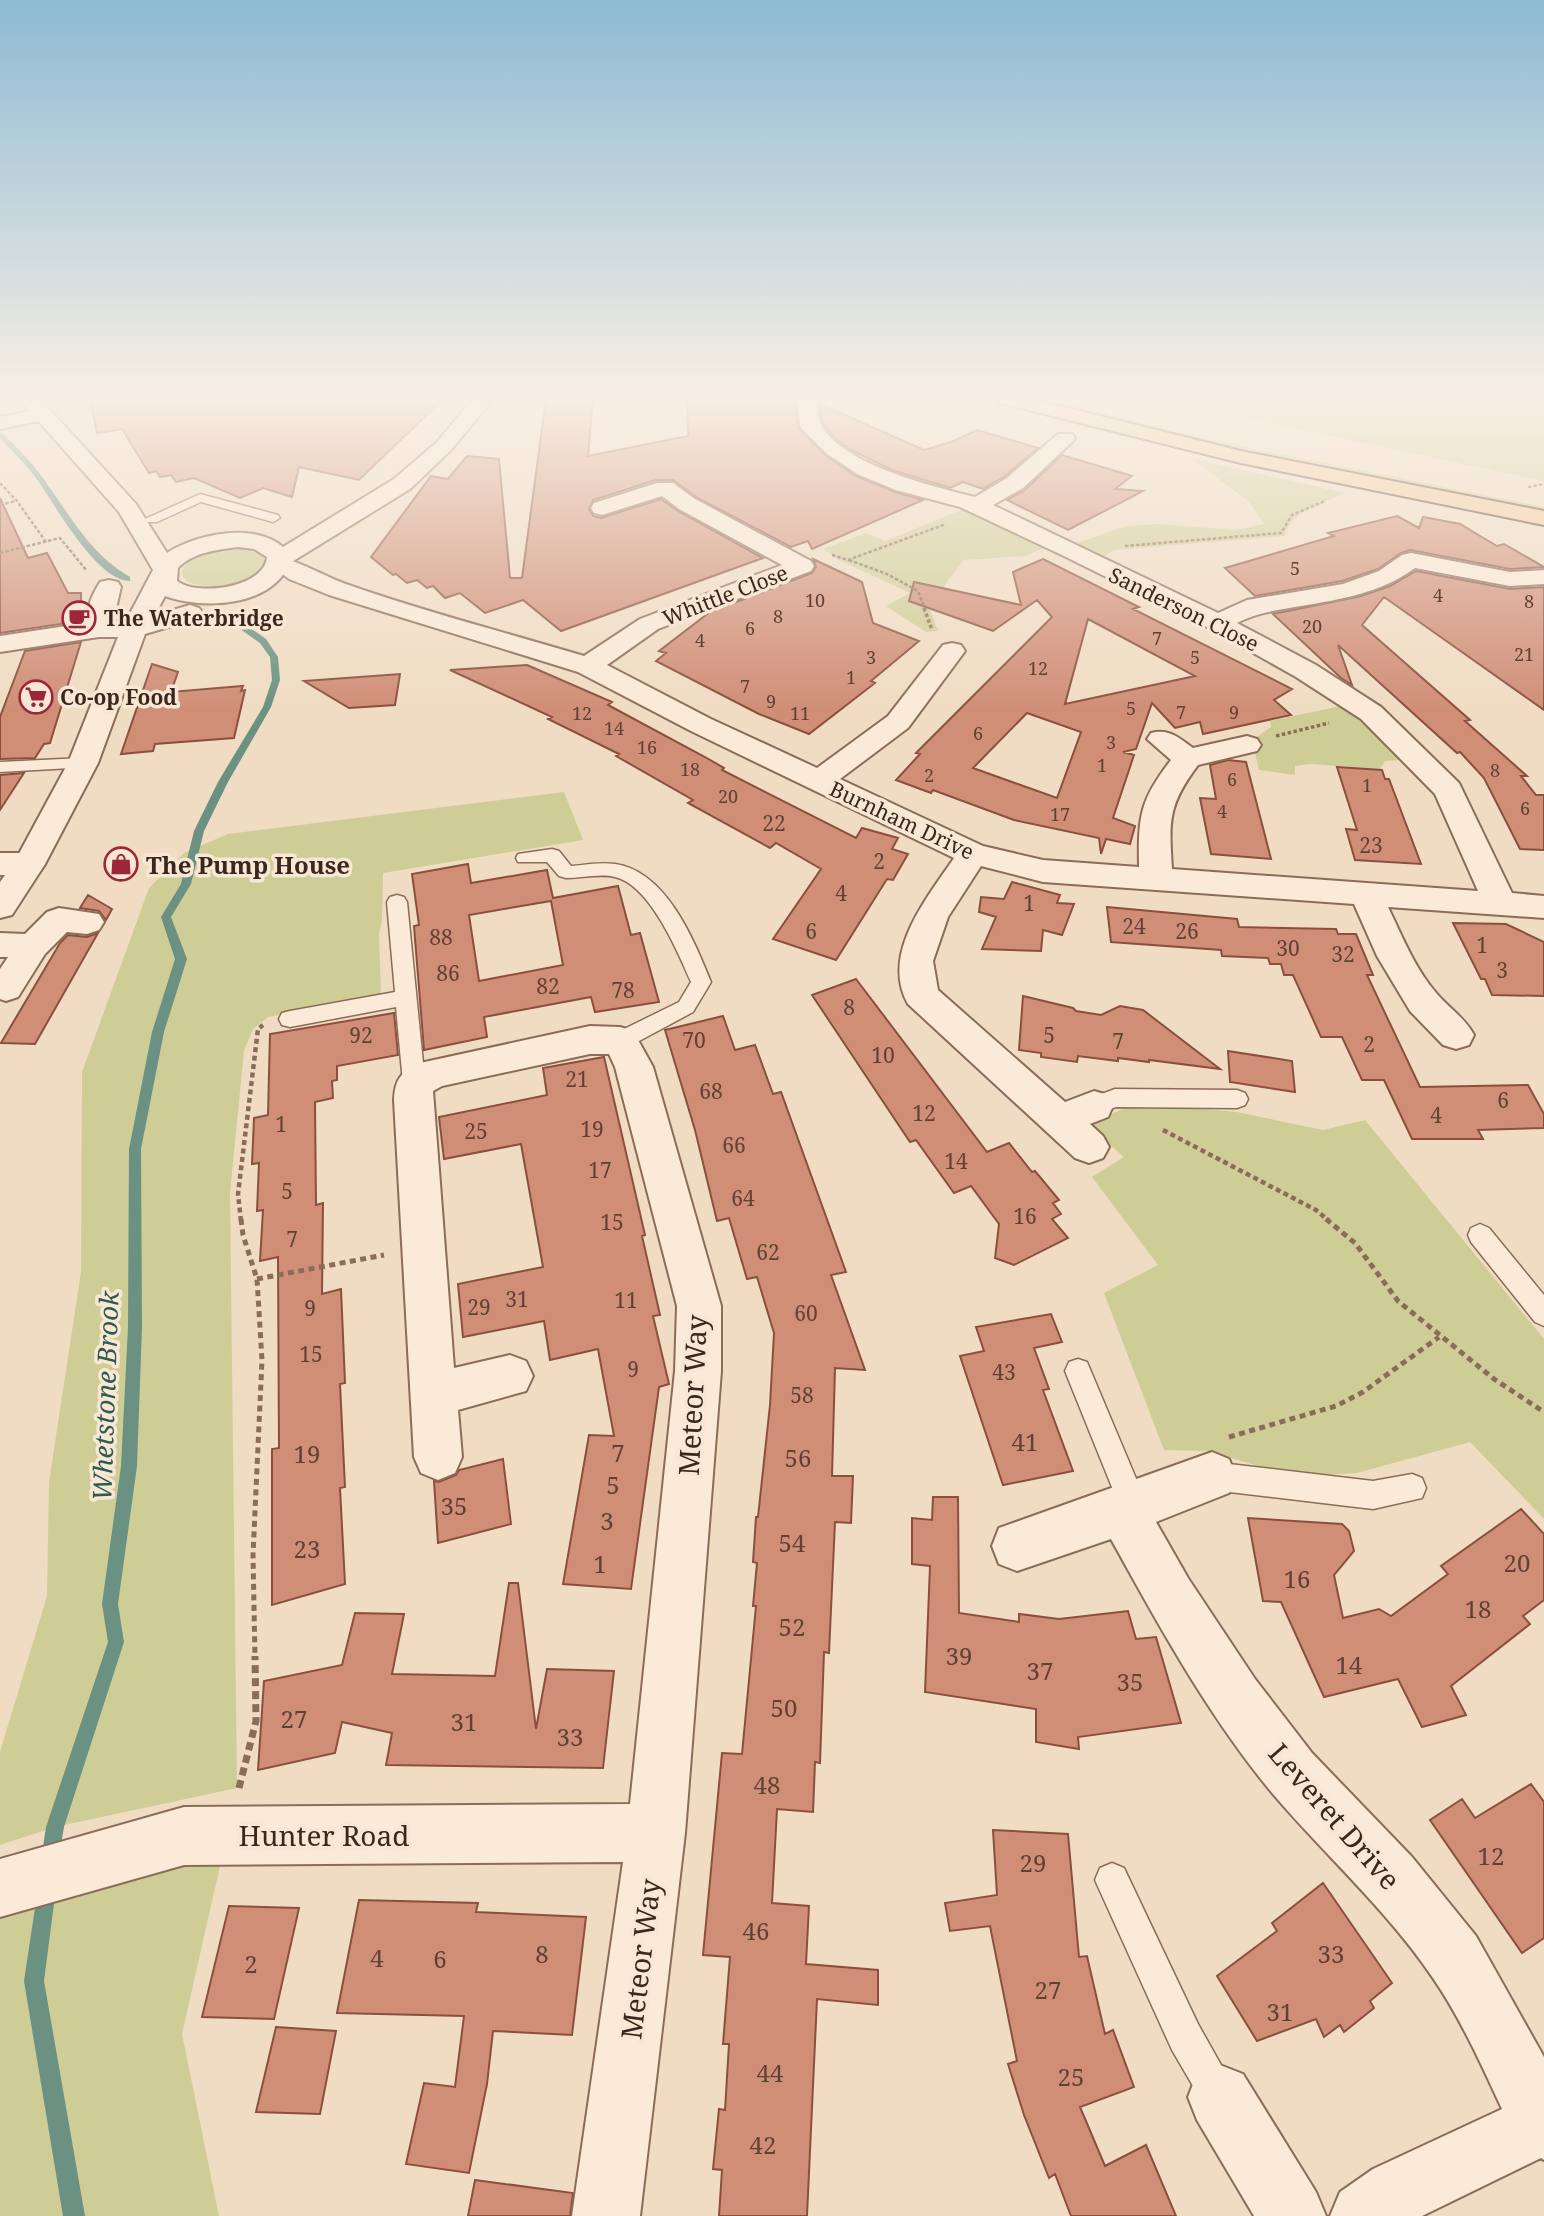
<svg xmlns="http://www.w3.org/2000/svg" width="1544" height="2216" font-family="'Noto Serif',serif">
	<rect width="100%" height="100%" fill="#f0dcc3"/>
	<path fill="#cfcd96" d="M1030 399H1046L1225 443 1544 507V512L1250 453Z
		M1157 399H1544V481Z
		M1193 459 1345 493C1322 504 1292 510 1284 536L1115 550 1104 556 1074 544 1126 526 1158 524 1235 530 1264 524 1248 501Z
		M966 508 1045 548 1025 556 964 560 946 583 930 610 938 631 926 632 886 606 910 593 841 561 823 549 866 533 885 541Z
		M239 548 259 553 264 558C269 600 157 592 187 564 201 551 221 549 239 548Z
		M1341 706 1389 745 1402 760 1385 761 1380 769 1310 764 1295 766V775L1259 770 1255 752 1262 745 1254 739 1271 727 1270 721Z
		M564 792 583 840 383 873 382 921 379 933 381 996 268 1017 253 1029 244 1051 230 1193 237 1788 55 1827 0 1845V1752L47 1596 49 1482 81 1272 82 1072 149 888 184 853 228 834Z
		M1161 1105 1237 1112 1323 1130 1365 1120 1544 1339V1519L1470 1442 1357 1473 1320 1475 1278 1472 1208 1451 1164 1450 1104 1293 1158 1265 1092 1177 1124 1157 1088 1126 1124 1108Z
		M227 1835 182 2034 219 2216H0V1888Z"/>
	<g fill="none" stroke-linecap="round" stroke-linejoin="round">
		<path fill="#6b9182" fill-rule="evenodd" d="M0 432C7 437 13 444 20 451 61 492 77 546 130 577V581C95 581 53 500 33 474 23 461 11 450 0 438Z
			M226 615H232L266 639 278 657 280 680 271 707 228 782 204 831 191 884 171 917 187 959 164 1032 141 1149 142 1327 137 1466 118 1604 124 1642 64 1827 57 1867 50 1869 43 1867 41 1860 46 1827 108 1642 102 1604 121 1466 128 1327 129 1149 152 1032 175 959 161 917 181 884 194 831 218 782 263 707 272 680 270 657 260 643 226 619Z
			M47 1879 54 1881 56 1888 44 1981 85 2216H63L24 1981 38 1888 40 1881Z"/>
	</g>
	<path fill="#d08e77" stroke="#8b503d" stroke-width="2" fill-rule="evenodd" d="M90 399H443L359 480 299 467 292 497 263 488 240 498 194 478 176 482 171 475 160 477 156 471 149 473 122 429 97 433Z
		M546 399H593L588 456 688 436 687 399H795L798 428 825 455 856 476 895 492 923 500 812 549 808 541 791 547 696 497 673 480H656L593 500 589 509 593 516 601 518 661 499 678 511 763 558 561 631 523 600 485 613 460 593 445 598 433 586 427 588 417 580 407 583 396 574 393 575 371 557 431 476 448 479 467 456 499 459 510 578H522Z
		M820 404 924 450 951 442 977 430 1038 448 1005 476 983 489 963 482 950 488 892 470 851 450 835 438 823 424Z
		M1062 455 1132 476 1115 489 1143 491 1068 530 1007 500 1025 490Z
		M0 498 28 558 47 553 68 593H81V621L0 633Z
		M1397 516 1419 528 1423 517 1460 524 1497 546 1504 544 1544 567 1510 569 1410 550 1401 553 1378 569 1342 581 1255 596 1225 568 1334 536 1328 533Z
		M813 559 862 582 873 623 919 641 871 681 875 683 809 734 759 714 656 661 666 653 659 651 710 612 812 573 816 567Z
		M1043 559 1139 607 1133 609 1292 689 1274 700 1291 715 1203 734 1200 722 1175 728 1152 703 1136 749 1123 752 1134 755 1113 818 1135 826 1130 844 1106 839 1101 854 1099 838 1014 820 933 790 931 793 896 780 920 754 916 753 1052 617 1037 600 993 631 909 601 914 582 1021 605 1013 572ZM1088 619 1195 676 1065 704ZM1027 713 1081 732 1057 798 973 768Z
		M1416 571 1510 589 1544 587V710L1384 597 1362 625 1470 720 1465 721 1527 776H1521L1536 795H1544V850L1520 849 1484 778 1460 752 1457 753 1338 645 1352 685 1341 678 1273 614 1361 596 1390 586Z
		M81 642 50 743 44 744 35 758 0 759V717L25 651Z
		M152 664 178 672 171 692 243 686 241 691 245 690 234 738 155 744 153 751 121 754Z
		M527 665 612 702 608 705 705 757 724 768 722 770 856 838 862 828 898 838 892 849 908 854 893 880 887 879 836 960 773 939 821 869 776 843 770 848 688 803 693 800 616 756 619 754 548 719 552 717 450 670Z
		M400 674 395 705 349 708 304 681Z
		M1228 760 1246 762 1271 859 1211 854 1200 798 1216 799 1210 765Z
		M1337 767 1382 770 1385 779H1389L1421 864 1355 860 1346 829 1357 830Z
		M24 773 0 810V775Z
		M468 864 471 883 547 870 553 898 618 886 631 935 640 933 659 1002 595 1012 591 997 484 1017 487 1037 424 1050 414 926 419 925 412 874ZM551 901 563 965 479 981 469 915Z
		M1012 882 1060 895 1057 903 1074 904 1062 935 1043 930 1041 951 982 949 996 917 979 912 981 897 1004 899Z
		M88 895 112 909 106 920 99 911 80 908Z
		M1107 907 1237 919 1239 927 1336 929 1338 934H1356L1373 975H1367L1420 1087 1528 1085 1544 1114V1128L1478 1130 1483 1139H1412L1384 1080H1362L1342 1037H1321L1293 975H1284L1281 964H1270L1268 958 1222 956 1221 950 1111 942Z
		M1453 923 1506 924 1544 942V996L1492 995 1485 979H1481Z
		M98 933 35 1044 1 1043 60 943 68 935 87 937Z
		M856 979 987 1152 1009 1143 1032 1172 1035 1171 1059 1200 1053 1203 1061 1214 1052 1219 1068 1238 1014 1265 995 1258 999 1224 971 1186 954 1193 916 1140 910 1142 812 995Z
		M1023 996 1073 1008 1076 1011 1101 1015 1120 1006 1143 1010 1220 1069 1149 1060V1062L1118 1058V1061L1078 1056 1077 1062 1041 1057V1053L1019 1050Z
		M394 1013 398 1055 337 1066V1080L332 1081 333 1098 315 1102 316 1205 323 1203 322 1294 341 1289 345 1383 340 1384 345 1487 340 1488 345 1584 272 1605V1449L279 1448 278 1257 260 1261 263 1210 257 1211 259 1163 252 1164 254 1118 268 1115 270 1034Z
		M723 1016 735 1050 755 1045 773 1094 781 1092 846 1272 831 1275 865 1370 835 1368 832 1476H853L851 1523 835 1522 829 1653 824 1652 820 1763 815 1762 813 1812 777 1809 772 1903 809 1906 806 1964 878 1970V2005L817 1999 807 2216H719L722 2170 713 2169 719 2109 725 2110 729 2044H723L730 1957 703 1955 722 1753 742 1754 756 1606H753L757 1563 753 1562 756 1517H758L770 1405 774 1333 757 1277 747 1279 729 1218 717 1221 695 1130 665 1030Z
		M1228 1051 1292 1061 1295 1092 1230 1082Z
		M604 1057 645 1235 642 1236 660 1315 653 1316 669 1384 659 1387 631 1589 563 1584 589 1435 614 1436 598 1349 550 1360 544 1321 463 1337 458 1284 543 1267 521 1144 444 1159 439 1117 547 1095 543 1068Z
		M1051 1314 1062 1342 1034 1348 1049 1389 1043 1390 1073 1471 1003 1485 960 1356 984 1351 976 1327Z
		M503 1459 511 1524 438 1543 434 1481 439 1482 456 1475 459 1470Z
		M933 1497H958L959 1613 1019 1622V1614L1059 1619 1128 1611 1136 1639 1156 1637 1181 1723 1078 1737 1079 1749 1036 1742V1709L925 1692 930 1566 912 1564V1518L932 1520Z
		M1521 1509 1544 1534V1600L1523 1616 1530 1624 1451 1686 1466 1715 1422 1727 1398 1679 1324 1697 1281 1602 1263 1601 1248 1518 1342 1524 1349 1531 1354 1551 1334 1575 1343 1618 1379 1609 1391 1616 1448 1574 1441 1566Z
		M509 1583H518L536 1729 547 1669 614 1671 603 1768 386 1765 392 1733 342 1722 335 1753 258 1770 264 1681 342 1665 355 1613 404 1614 392 1674 495 1676Z
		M1531 1784 1544 1802V1938L1522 1953 1430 1820 1462 1799 1475 1818Z
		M993 1830 1068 1834 1079 1957 1087 1956 1105 2034 1113 2030 1134 2087 1080 2107 1105 2166 1146 2145 1176 2216H1071L1055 2174 1049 2178 1024 2115 1008 2064 1017 2061 990 1926 950 1931 945 1903 997 1895Z
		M1323 1883 1392 1983 1370 2001 1374 2008 1344 2032 1340 2025 1324 2037 1316 2019 1257 2041 1217 1976 1277 1931 1272 1923Z
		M359 1900 478 1903 476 1912 586 1917 572 2035 493 2031 487 2084 469 2173 406 2164 424 2083 455 2087 464 2016 337 2013Z
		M229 1906 299 1908 274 2019 202 2017Z
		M276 2027 336 2031 320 2114 256 2112Z
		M475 2180 573 2193 570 2216H468Z"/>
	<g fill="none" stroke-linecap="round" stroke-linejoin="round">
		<defs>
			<path id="service" d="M200 494 278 515 280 518 273 522 201 502 157 522H147L145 519Z
				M83 758 92 763 89 767 0 772V762Z
				M552 849 559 851 571 866C585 865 601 862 615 864 666 871 694 940 711 982L693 1012 628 1047 620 1049 612 1047 609 1041 612 1035 679 1002 691 982C678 952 650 885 615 877 600 873 582 878 566 878L559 876 547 862H518L516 858 518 854Z
				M397 895 404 897 407 902 425 1083 422 1089 414 1092 406 1089 403 1083 396 1007 290 1027 282 1025 279 1019 282 1013 290 1011 395 992 387 902 390 897Z
				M1115 1089 1237 1090 1245 1093 1248 1099 1245 1105 1237 1108 1116 1107 1094 1115 1086 1112 1083 1106 1086 1100Z
				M1480 1224 1489 1228 1544 1295V1326L1535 1322 1471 1242 1468 1235 1471 1228Z
				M1078 1359 1087 1362 1148 1507 1144 1517 1134 1521 1124 1517 1065 1371 1069 1362Z
				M1212 1462 1373 1481 1412 1474 1422 1478 1426 1488 1422 1498 1373 1509 1212 1490 1202 1486 1198 1476 1202 1466Z
				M1112 1863 1124 1868 1198 2024 1239 2097 1233 2110 1220 2116 1207 2110 1172 2050 1095 1880 1100 1868Z"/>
			<path id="minor" d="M797 399H817C818 406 817 419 821 425 845 466 932 486 975 497L1007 478 1058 434H1072L1075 438 1072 442 1023 488 993 505 1218 613 1247 600 1343 584 1379 571 1402 555 1411 553 1510 572 1544 570V584L1510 586 1415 568C1381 593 1342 599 1301 606 1279 610 1258 612 1237 623L1316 665 1381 707 1459 783 1512 893 1544 896V918L1388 907C1402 936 1415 969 1437 994 1449 1008 1465 1018 1474 1035L1469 1045 1456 1049 1443 1045 1410 1011 1377 956 1354 904 1043 882 981 866 948 917 933 961 938 990 1065 1102 1094 1091 1108 1095 1113 1106 1108 1117 1090 1124 1103 1136 1109 1147 1103 1158 1089 1163 1075 1158 908 1004C880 954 927 898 954 858L691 731 578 672 329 595 289 579 268 563 271 558C288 554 327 578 346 584 424 612 505 632 584 656L640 619 782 565 679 509 662 496 602 515 594 513 591 508 594 503 657 483H673L695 499 811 561 814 566 811 571 658 629 607 665 711 719 817 768 888 716 943 645 952 643 961 645 965 651 908 728 840 779 983 846 1043 860 1139 867C1138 816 1140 800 1171 760L1147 739 1151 733C1169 728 1179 738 1193 748L1247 736 1257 739 1261 745 1257 751 1198 765C1168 805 1169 820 1172 869L1478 891 1435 794 1361 719 1296 677 1209 628 1064 556 960 507 896 490 857 474 826 453 803 430 800 426Z
				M42 409 49 411 52 415 49 419 0 429V417Z
				M109 580 118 582 121 587C118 598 113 628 108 635L99 637 90 635C80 621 92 594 100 582Z
				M0 853H29L40 857 45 864 40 871 29 875H0Z
				M59 908 99 914 104 922 99 930 87 934 67 932 45 954 18 997 6 1001 0 999V969L8 957H0V933L25 934 47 912Z
				M590 1026 620 1027 633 1031 653 1067 721 1306V1371L685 1833 640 2216H572L623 1862 184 1865 0 1917V1859L184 1807 630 1804 675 1371 677 1306 615 1067 609 1054H590L442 1086 433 1091 454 1368 510 1355 526 1361 533 1376 526 1391 458 1410 462 1457 455 1473 438 1480 421 1473 414 1457 394 1100C395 1078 401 1073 420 1063Z
				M1212 1452 1229 1459 1236 1476 1229 1493 1156 1522 1188 1578 1255 1679 1312 1753 1412 1857 1476 1936 1544 2057V2160L1541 2158 1422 2216H1330L1340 2192 1373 2169 1502 2109C1482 2066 1460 2017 1433 1978 1387 1910 1326 1856 1273 1794 1209 1717 1159 1626 1111 1539L1017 1571 999 1564 992 1546 999 1528Z
				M1220 2065 1243 2074 1316 2192 1326 2216H1254L1197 2120 1188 2097 1197 2074Z"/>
			<path id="tertiary" d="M19 399H40L136 504 167 553C197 534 254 522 283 547L394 479 437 442 473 399H493L451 450 410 489 290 563C271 607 205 610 165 596L155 615 190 605 199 608 203 613 199 618 145 634 98 763 45 864 12 915 0 918V882L15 861 68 763 118 637H99L0 652V636L99 621H126L153 570 119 512ZM238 547 254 549 267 557C265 587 198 597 177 581L178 568C193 552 217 550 238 547Z"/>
			<path id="primary" d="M997 399H1031L1241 451 1544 511V525L1241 463 1000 403Z"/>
		</defs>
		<use href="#service" stroke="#8b6c59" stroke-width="3"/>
		<use href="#minor" stroke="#8b6c59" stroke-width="4"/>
		<use href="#tertiary" stroke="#8b6c59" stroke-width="4"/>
		<use href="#primary" stroke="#593b2d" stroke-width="4"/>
		<path stroke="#8b6c59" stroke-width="2.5" stroke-dasharray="3.5 2" stroke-linecap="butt" d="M0 483 17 501 46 542
			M1528 487 1544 484
			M0 505 16 501
			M1125 546 1281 533 1292 515 1325 501
			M0 553 60 538 87 571
			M832 555 848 560 946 524
			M849 560 887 574 918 591 925 610"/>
		<path stroke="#8b6c59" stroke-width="3.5" stroke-dasharray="3.5 2.5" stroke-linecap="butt" d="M924 608 932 630
			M1276 736 1329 723"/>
		<path stroke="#8b6c59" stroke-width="4.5" stroke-dasharray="5 3.5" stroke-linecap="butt" d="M1163 1130 1316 1210 1329 1221
			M241 1221 238 1194 258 1029 263 1025"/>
		<path stroke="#8b6c59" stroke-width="5" stroke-dasharray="6 4.5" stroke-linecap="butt" d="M241 1219 243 1235 257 1279 262 1360 253 1555 255 1658
			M1326 1219 1355 1243 1398 1301 1494 1379 1544 1412
			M257 1279 384 1255
			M1229 1437 1336 1406 1363 1392 1439 1337"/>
		<path stroke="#8b6c59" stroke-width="7" stroke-dasharray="8 5" stroke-linecap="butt" d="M239 1788 256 1721 255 1656"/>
		<use href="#service" fill="#faead7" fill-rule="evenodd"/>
		<use href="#minor" fill="#faead7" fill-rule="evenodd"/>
		<use href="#tertiary" fill="#faead7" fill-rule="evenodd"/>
		<use href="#primary" fill="#f5ca99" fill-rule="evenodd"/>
	</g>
	<linearGradient id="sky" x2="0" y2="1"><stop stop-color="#8dbad4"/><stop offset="0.56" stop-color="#f8efe4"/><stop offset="1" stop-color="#f8efe4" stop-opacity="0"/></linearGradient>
	<rect width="1544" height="709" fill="url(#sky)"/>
	<defs>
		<symbol id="cafe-ring" viewBox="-11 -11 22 22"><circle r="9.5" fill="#f7e7d3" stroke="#9d2639" stroke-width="1.5"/><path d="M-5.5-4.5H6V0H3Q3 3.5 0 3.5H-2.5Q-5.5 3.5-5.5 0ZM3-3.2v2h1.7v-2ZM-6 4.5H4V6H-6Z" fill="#9d2639"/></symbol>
		<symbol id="supermarket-ring" viewBox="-11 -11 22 22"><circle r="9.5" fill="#f7e7d3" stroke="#9d2639" stroke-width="1.5"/><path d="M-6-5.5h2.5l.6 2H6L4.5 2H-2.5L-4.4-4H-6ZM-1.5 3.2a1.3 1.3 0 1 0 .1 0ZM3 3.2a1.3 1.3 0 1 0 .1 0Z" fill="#9d2639"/></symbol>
		<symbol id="shop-ring" viewBox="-11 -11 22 22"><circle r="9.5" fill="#f7e7d3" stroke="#9d2639" stroke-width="1.5"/><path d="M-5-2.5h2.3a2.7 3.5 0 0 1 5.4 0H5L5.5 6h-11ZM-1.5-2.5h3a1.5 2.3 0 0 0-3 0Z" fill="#9d2639"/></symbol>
	</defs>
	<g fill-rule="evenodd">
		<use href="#cafe-ring" x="60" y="599" width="38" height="38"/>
		<use href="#supermarket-ring" x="17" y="678" width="38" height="38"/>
		<use href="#shop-ring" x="102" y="845" width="38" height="38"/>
	</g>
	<g text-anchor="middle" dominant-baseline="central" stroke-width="7" stroke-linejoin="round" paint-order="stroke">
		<g font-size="18" fill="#604134">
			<text x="1295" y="568">5</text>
			<text x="1438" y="595">4</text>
			<text x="815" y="600">10</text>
			<text x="1529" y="601">8</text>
			<text x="778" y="616">8</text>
			<text x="1312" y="626">20</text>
			<text x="750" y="628">6</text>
			<text x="1157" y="638">7</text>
			<text x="700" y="640">4</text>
			<text x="1524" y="654">21</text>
			<text x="871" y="657">3</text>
			<text x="1195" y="657">5</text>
			<text x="1038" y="668">12</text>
			<text x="851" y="677">1</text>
			<text x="745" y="686">7</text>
			<text x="771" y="701">9</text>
			<text x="1131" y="708">5</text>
			<text x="1181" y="712">7</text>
			<text x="1234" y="712">9</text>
			<text x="582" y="713">12</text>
			<text x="800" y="713">11</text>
			<text x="614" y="728">14</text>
			<text x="978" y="733">6</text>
			<text x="1111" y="742">3</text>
			<text x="647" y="747">16</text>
			<text x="1102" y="765">1</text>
			<text x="690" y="769">18</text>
			<text x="1495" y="770">8</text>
			<text x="929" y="775">2</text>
			<text x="1232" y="779">6</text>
			<text x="1367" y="785">1</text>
			<text x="728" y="796">20</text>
			<text x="1525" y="808">6</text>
			<text x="1222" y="811">4</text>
			<text x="1060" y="814">17</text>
		</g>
		<g font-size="21" fill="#3a271e" stroke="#f7e7d3">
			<text transform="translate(725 595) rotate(-21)">Whittle Close</text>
			<text transform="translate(1184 609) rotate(26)">Sanderson Close</text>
			<text transform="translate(902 820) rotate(25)">Burnham Drive</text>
		</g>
		<g font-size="21" font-weight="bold" fill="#3a271e" stroke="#f7e7d3" text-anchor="start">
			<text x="104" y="618">The Waterbridge</text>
			<text x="60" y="697">Co-op Food</text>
		</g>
		<g font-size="21" fill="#604134">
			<text x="774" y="823">22</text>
			<text x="1371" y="845">23</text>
			<text x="879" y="861">2</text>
			<text x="841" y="893">4</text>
			<text x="1029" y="903">1</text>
			<text x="1134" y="926">24</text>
			<text x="811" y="931">6</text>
			<text x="1187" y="931">26</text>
			<text x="441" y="937">88</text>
			<text x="1482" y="945">1</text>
			<text x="1288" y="948">30</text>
			<text x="1343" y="954">32</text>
			<text x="1502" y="970">3</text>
			<text x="448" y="973">86</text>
			<text x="548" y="986">82</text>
			<text x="623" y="990">78</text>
			<text x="849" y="1007">8</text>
			<text x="361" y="1035">92</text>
			<text x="1049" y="1035">5</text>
			<text x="694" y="1040">70</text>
			<text x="1118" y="1041">7</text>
			<text x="1369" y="1044">2</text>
			<text x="883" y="1055">10</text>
			<text x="577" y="1079">21</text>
			<text x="711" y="1091">68</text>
			<text x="1503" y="1100">6</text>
			<text x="924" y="1113">12</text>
			<text x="1436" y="1115">4</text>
			<text x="281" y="1124">1</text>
			<text x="592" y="1129">19</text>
			<text x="476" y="1131">25</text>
			<text x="734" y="1145">66</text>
			<text x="956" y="1161">14</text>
			<text x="600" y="1170">17</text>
			<text x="287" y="1191">5</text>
			<text x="743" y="1198">64</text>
			<text x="1025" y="1216">16</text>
			<text x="612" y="1222">15</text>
			<text x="292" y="1239">7</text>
			<text x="768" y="1252">62</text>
			<text x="517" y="1299">31</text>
			<text x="626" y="1300">11</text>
			<text x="479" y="1307">29</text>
			<text x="310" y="1308">9</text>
			<text x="806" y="1313">60</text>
			<text x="311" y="1354">15</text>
			<text x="633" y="1369">9</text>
			<text x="1004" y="1372">43</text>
			<text x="802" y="1395">58</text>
		</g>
		<g font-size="24" font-weight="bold" fill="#3a271e" stroke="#f7e7d3" text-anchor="start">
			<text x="146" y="864">The Pump House</text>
		</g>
		<g font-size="24" fill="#604134">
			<text x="1025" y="1441">41</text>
			<text x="618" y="1452">7</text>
			<text x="307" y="1453">19</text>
			<text x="798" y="1457">56</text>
			<text x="613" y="1484">5</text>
			<text x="454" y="1505">35</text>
			<text x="607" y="1520">3</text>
			<text x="792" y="1542">54</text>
			<text x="307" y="1548">23</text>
			<text x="1517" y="1562">20</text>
			<text x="600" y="1563">1</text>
			<text x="1297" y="1578">16</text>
			<text x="1478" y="1608">18</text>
			<text x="792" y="1626">52</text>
			<text x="959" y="1655">39</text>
			<text x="1349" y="1664">14</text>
			<text x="1040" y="1670">37</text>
			<text x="1130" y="1681">35</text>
			<text x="784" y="1707">50</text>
			<text x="294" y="1718">27</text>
			<text x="464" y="1721">31</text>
			<text x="570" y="1736">33</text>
			<text x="767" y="1784">48</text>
			<text x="1491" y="1855">12</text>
			<text x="1033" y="1862">29</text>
			<text x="756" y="1930">46</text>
			<text x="542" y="1953">8</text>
			<text x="1331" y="1953">33</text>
			<text x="377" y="1957">4</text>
			<text x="440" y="1958">6</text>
			<text x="251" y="1963">2</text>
			<text x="1048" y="1989">27</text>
			<text x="1280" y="2011">31</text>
			<text x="770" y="2072">44</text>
			<text x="1071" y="2076">25</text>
			<text x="763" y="2144">42</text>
		</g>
		<g font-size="26" font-style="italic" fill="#2c5b51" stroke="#f7e7d3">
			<text transform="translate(105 1396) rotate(-88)">Whetstone Brook</text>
		</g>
		<g font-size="28" fill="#3a271e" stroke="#f7e7d3">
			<text transform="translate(692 1395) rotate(-87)">Meteor Way</text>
			<text transform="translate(1335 1816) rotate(49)">Leveret Drive</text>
			<text x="324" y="1835">Hunter Road</text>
			<text transform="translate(640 1959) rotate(-83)">Meteor Way</text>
		</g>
	</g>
</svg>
